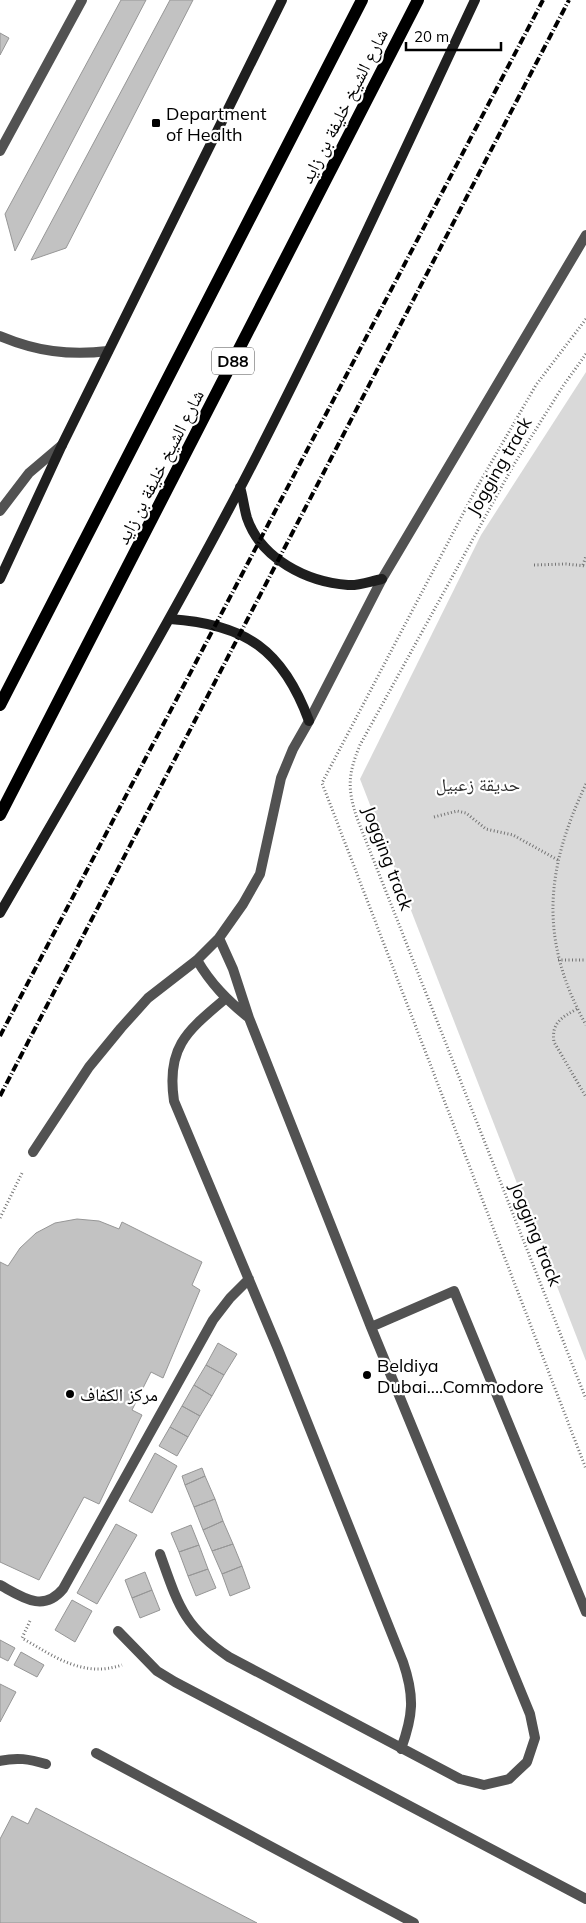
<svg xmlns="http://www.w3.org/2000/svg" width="586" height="1923" font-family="Mulish,'Noto Naskh Arabic',sans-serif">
	<rect width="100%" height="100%" fill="#fff"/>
	<path fill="#d9d9d9" d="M586 372V1361L360 779 481 535Z"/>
	<path fill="#c2c2c2" stroke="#969696" d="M121 0H146L15 251 5 214Z
		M170 0H193L66 248 31 260Z
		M0 33 9 38 0 55Z
		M77 1219 99 1221 119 1229 122 1222 202 1262 192 1285 200 1290 163 1378 151 1372 132 1410 142 1415 99 1504 84 1497 39 1580 0 1562V1262L8 1266 20 1248 36 1233 55 1223Z
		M218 1343 237 1354 224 1375 206 1365Z
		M206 1365 224 1375 212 1396 194 1385Z
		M194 1385 212 1396 200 1416 182 1406Z
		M182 1406 200 1416 188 1437 170 1427Z
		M170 1427 188 1437 177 1456 159 1446Z
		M155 1453 177 1466 152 1513 129 1501Z
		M202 1468 205 1476 185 1485 182 1476Z
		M205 1476 215 1499 194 1507 185 1485Z
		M215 1499 223 1521 203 1530 194 1507Z
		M223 1521 233 1544 212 1551 203 1530Z
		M116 1524 137 1535 97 1604 77 1593Z
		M191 1525 199 1545 179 1552 171 1533Z
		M233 1544 242 1566 222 1574 212 1551Z
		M199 1545 208 1569 188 1576 179 1552Z
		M242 1566 250 1588 230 1596 222 1574Z
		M208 1569 216 1588 196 1596 188 1576Z
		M145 1572 152 1590 132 1598 125 1580Z
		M152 1590 160 1610 140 1618 132 1598Z
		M72 1600 92 1611 75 1642 55 1630Z
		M0 1640 15 1648 8 1661 0 1657Z
		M21 1652 44 1665 37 1677 14 1665Z
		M0 1684 16 1692 0 1722Z
		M36 1808 257 1923H0V1839L12 1816 28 1824Z"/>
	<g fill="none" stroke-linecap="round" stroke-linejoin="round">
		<path stroke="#747474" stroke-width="3" stroke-dasharray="1 2.5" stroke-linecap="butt" d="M586 319 536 385 476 489 322 783 586 1469
			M586 354 563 386 513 466 360 745C348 774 347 788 357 818L586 1399
			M534 565 566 564 586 566
			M583 565 586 556
			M586 784C545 870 539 940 586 1025
			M434 817 457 811 466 813 486 829 513 835 558 860
			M558 960H586
			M577 1009C562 1017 551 1023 554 1042L586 1097
			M0 1218 23 1171
			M30 1621 22 1638C55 1657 83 1678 122 1665"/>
		<path stroke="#525252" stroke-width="10" d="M0 151 82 0
			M0 336C36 351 69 356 108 351
			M197 960C211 984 227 1000 249 1018
			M225 999C187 1031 166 1047 174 1101L278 1349 403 1662C415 1697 413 1716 401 1749
			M33 1152 89 1067 121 1028 148 998 197 960 219 938 243 904 260 874 281 778 293 749 309 721 382 579 586 235
			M371 1327 454 1291 586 1612
			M160 1554C178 1604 183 1626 229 1657L460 1779 484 1785 509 1779 527 1762 535 1738 530 1714 371 1327 249 1018 233 969 219 938
			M0 1585C22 1597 43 1613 63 1589L213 1320 230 1298 249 1279
			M118 1631 157 1671 175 1682 586 1899"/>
		<path stroke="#525252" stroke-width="10" d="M0 1761C17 1757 29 1759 46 1764"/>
		<path stroke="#525252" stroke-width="10" d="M0 511 29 473 62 445
			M96 1753 414 1923"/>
		<path stroke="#1f1f1f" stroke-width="10" d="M240 487C243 497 244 508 247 518 261 559 307 582 348 585 359 586 371 581 382 579
			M0 579 62 445 282 0
			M170 619C246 624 283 650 309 721
			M0 913C81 773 164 633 239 490 323 329 398 164 475 0"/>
		<path stroke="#000" stroke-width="12" d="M0 705 362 0
			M0 815 418 0"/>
		<path stroke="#000" stroke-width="4" stroke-dasharray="8 2.5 1 2.5" stroke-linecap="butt" d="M0 1036 543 0
			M0 1096 569 0"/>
	</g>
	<g fill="#000" stroke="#fff" stroke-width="2">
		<rect x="151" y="118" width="10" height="10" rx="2.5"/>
		<circle cx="367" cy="1375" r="5"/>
		<circle cx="70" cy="1394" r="5"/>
	</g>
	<g text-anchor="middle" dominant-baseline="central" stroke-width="4.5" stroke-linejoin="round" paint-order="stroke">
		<rect fill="#fff" stroke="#4c4c4c" stroke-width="1" x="212" y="347.5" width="42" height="27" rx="4"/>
		<g font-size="16" font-weight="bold" fill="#000">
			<text x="233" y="361">D88</text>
		</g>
		<g font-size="18" fill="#000" stroke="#fff">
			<text transform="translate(344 106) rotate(-63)">شارع الشيخ خليفة بن زايد</text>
			<text transform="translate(499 466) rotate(-60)">Jogging track</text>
			<text transform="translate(160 467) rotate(-63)">شارع الشيخ خليفة بن زايد</text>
			<text transform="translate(388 858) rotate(69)">Jogging track</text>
			<text transform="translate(536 1234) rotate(68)">Jogging track</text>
		</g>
		<g font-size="18" fill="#000" stroke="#fff" text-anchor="start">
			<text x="166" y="113">Department<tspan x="166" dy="21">of Health</tspan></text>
			<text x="377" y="1365">Beldiya<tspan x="377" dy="21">Dubai....Commodore</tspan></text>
			<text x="80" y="1394">مركز الكفاف</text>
		</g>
		<g font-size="18" fill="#303030" stroke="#fff">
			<text x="478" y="784">حديقة زعبيل</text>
		</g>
	</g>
	<path d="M406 42v8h95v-8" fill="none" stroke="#000000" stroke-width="2.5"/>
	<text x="414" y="42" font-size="15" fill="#000000" stroke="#ffffff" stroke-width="4" paint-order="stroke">20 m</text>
</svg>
